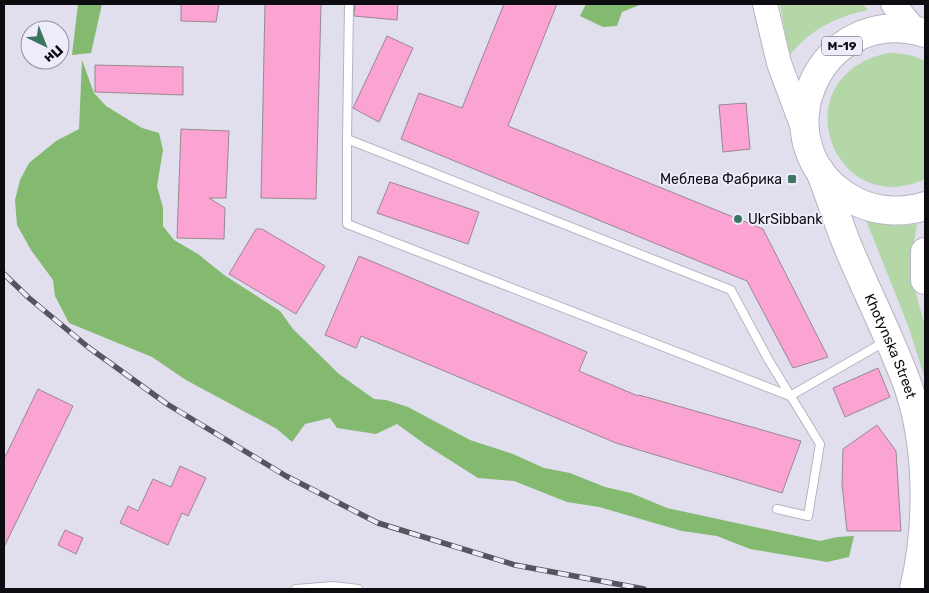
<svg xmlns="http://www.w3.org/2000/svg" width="929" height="593" font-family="Rubik,sans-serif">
	<rect width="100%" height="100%" fill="#e1deee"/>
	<path fill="#b3d7a7" d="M780 4H863L868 10C835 17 810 30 789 56Z
		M888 53C902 53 913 55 925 61V179C832 222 780 76 888 53Z
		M866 220C883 225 899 227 917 224L911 262 914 287 925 326V379L909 328Z"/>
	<path fill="#83ba70" d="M78 4H102L91 53 72 55Z
		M586 4H642L622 12 617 26 603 27 580 16Z
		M82 60 94 93 106 106 142 128 159 133 163 150 157 186 163 208V226L174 240 198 254 224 275 280 311 293 329 339 374 374 399 386 400 408 407 470 440 513 454 544 468 570 473 605 487 631 493 667 508 820 541 837 537 854 536 849 557 827 562 750 549 717 536 682 531 599 507 567 502 514 481 478 478 426 445 397 424 376 434 337 428 330 418 305 424 292 442 277 429 186 380 152 357 69 323 55 296 53 280 31 250 17 225 15 200 20 180 29 163 56 141 79 129Z"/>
	<path fill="#fba4d3" stroke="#988890" d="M181 4H219L216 22 181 21Z
		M265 4H321L316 199 261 198Z
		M355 4H398L397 20 354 16Z
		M504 4H557L508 126 763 229 828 357 793 368 747 281 401 139 419 93 462 108Z
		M387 36 413 48 379 122 353 108Z
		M95 65 183 67V95L95 92Z
		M746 103 750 149 723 152 719 105Z
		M181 129 229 131 226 198H209L225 208 224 239 177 238Z
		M390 182 479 212 468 244 377 213Z
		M256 229H262L325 266 296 314 229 274Z
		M359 256 587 352 579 371 638 396 639 395 801 441 782 493 616 443 361 336 356 348 325 335Z
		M878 368 890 397 845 417 833 388Z
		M38 389 73 406 4 547V459Z
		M877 425 896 451 901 531H847L842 484 843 449Z
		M180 466 206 478 188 516 182 513 168 545 120 523 128 506 138 511 153 479 171 487Z
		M65 530 83 538 76 554 58 545Z"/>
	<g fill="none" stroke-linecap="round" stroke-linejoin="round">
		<defs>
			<path id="lane" d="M349 4 347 139 731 290 768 359 820 444 808 516 777 509
				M347 139V224L790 396 886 341
				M296 589 333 586 358 589"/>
			<path id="primary" d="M765 4 779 63 805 133
				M893 4 915 30"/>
			<g id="highway">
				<path d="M925 33C817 0 755 150 855 201 876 212 903 213 925 206"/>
				<path id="s1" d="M820 171C829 194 837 219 846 242 866 291 890 337 908 386 929 447 929 527 914 589"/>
				<path d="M925 252V280"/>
			</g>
		</defs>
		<use href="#lane" stroke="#b6b3c2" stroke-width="10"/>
		<use href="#primary" stroke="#b6b3c2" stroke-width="26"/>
		<use href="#highway" stroke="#b6b3c2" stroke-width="30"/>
		<use href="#lane" stroke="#fff" stroke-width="8"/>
		<use href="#primary" stroke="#fff" stroke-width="24"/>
		<use href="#highway" stroke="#fff" stroke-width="28"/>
		<defs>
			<path id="rail" d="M4 274 29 298 88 347 167 404 286 476 378 523 515 565 644 589"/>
		</defs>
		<use href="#rail" stroke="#56555e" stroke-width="5.5"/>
		<use href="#rail" stroke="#eeebfb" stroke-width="4" stroke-dasharray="11" stroke-linecap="butt"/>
	</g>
	<g fill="#3a755f" stroke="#eeebfb" stroke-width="2">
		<rect x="787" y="174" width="10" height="10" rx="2.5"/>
		<circle cx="738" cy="219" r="5"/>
	</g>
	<g text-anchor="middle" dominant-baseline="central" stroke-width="4" stroke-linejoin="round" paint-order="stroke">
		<rect fill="#eeebfb" stroke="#504f57" stroke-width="1" x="822" y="36.5" width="40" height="19" rx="4"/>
		<g font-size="12" font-weight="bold" fill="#0d0c11">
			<text x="842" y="46">М-19</text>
		</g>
		<g font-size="14" fill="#0d0c11" stroke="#eeebfb" text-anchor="end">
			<text x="782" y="179">Меблева Фабрика</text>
			<text x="748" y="219" text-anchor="start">UkrSibbank</text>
		</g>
		<g font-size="14" fill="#0d0c11" stroke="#eeebfb">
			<text stroke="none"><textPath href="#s1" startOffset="189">Khotynska Street</textPath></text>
		</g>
	</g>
	<rect width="929" height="593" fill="none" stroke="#0d0c11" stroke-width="10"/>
	<g transform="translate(45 45) rotate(137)"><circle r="24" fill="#eeebfb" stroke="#94929d"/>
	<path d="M0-4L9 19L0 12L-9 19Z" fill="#3a755f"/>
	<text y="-8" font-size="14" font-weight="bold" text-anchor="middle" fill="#0d0c11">Пн</text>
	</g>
</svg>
